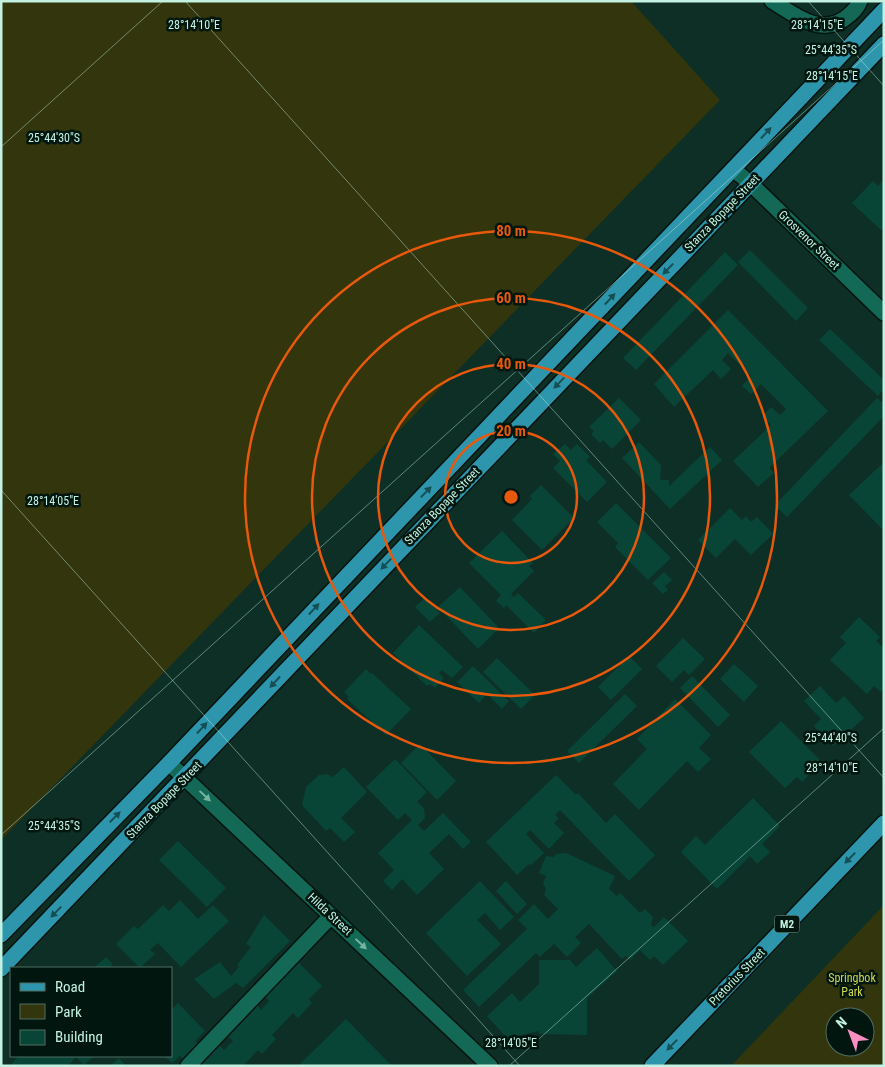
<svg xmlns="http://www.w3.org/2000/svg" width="885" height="1067" font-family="'Roboto Condensed',sans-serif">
	<rect width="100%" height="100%" fill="#0e2f26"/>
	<path fill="#33350c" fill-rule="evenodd" d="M1 1H631L720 100 1 840Z
		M884 905V1066H731ZM835 1017H865V1047H835Z"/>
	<path fill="#094537" d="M884 179V226L881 230 852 203 873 181 878 186Z
		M750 250 808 308 796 321 738 262Z
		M725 252 738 265 636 370 623 358Z
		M728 310 828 411 769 468 774 473 758 487 733 461 771 425 762 416 771 407 780 415 786 409 761 384 751 394 742 386 751 376 728 353 722 360 731 369 721 379 713 370 674 407 654 384Z
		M830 329 884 380V389L878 396 819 340Z
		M619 398 641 420 612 449 603 440 600 443 591 434 594 431 589 427Z
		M877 398 884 404V416L787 517 775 505Z
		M639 442 661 465 660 480H669V486L710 447 722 460 670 509 622 458Z
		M565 444 571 450 577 444 590 457 586 460 607 482 587 502 553 468 560 461 553 454Z
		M884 462V531L849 495Z
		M541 485 574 518 542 550 512 520 532 499 530 496Z
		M616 503 671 558 648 580 615 547 618 543 597 522Z
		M730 508 742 520 746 516 751 522 757 517 773 534 751 555 735 539 716 558 698 540Z
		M502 531 533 563 529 566 534 571 511 594 514 597 518 593 546 620 534 633 506 605 504 608 496 601 501 595 469 563Z
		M664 572 672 580 665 586 668 590 663 594 652 583Z
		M460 587 499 628 478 649 438 607Z
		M425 598 440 613 430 622 415 607Z
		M859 617 880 637 876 641 884 648V688L881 692 874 686 867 694 830 660 846 643 840 637Z
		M419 625 463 667 452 678 442 670 439 673 444 678 435 688 430 684 427 686 393 653Z
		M683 638 705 659 689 675 684 670 672 682 656 666Z
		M629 656 642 669 611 700 598 687Z
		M497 658 535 695 521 709 483 672Z
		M734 664 758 686 744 702 720 679Z
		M473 666 509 701 502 709 487 694 479 703 457 682Z
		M366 669 371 674 372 673 411 709 386 735 347 699 349 697 344 692Z
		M692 676 730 715 718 727 680 688Z
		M820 686 836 703 844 696 864 718 833 746 814 726 821 719 804 701Z
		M625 694 637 706 579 763 567 751Z
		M675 699 711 735 699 748 711 759 698 772 687 761 639 810 613 784 647 749 637 739Z
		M781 721 822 762 802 782 797 777 785 788 749 752Z
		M420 744 456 781 437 800 401 763Z
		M395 759 427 792 417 802 424 808 425 818 418 825 424 831 443 813 471 842 463 849 449 834 429 853 444 869 417 895 402 879 392 890 383 881 394 870 378 853 412 820 405 813 398 820 366 787Z
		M344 767 367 792 341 818 355 832 344 842 330 828 326 831 302 805 306 787 319 775 327 774 333 777Z
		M556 775 576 795 578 793 606 823 615 814 655 855 629 881 560 810 555 815 559 818 554 823 564 833 549 849 530 830 526 834 544 853 531 865 529 864 517 875 486 842Z
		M753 798 780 826 762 844 770 852 757 864 750 856 717 889 681 852 696 836 705 845Z
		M178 841 226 888 207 907 159 860Z
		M566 853 615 876 609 889 617 896 620 893 640 913 645 909 653 917 651 925 654 927 664 917 688 941 663 965 654 956 650 960 640 950 630 960 626 956 622 959 589 924 575 937 581 943 567 957 554 944 540 957 536 953 479 1007 463 990 527 929 518 920 534 904 548 919 558 909 544 895 546 889 543 883 546 876 539 873 546 856 554 857 556 854Z
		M480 881 514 917 500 930 485 913 477 920 501 944 467 976 426 933Z
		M506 881 527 904 517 914 496 891Z
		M180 900 198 919 213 905 229 921 181 967 158 943 150 950 155 954 140 968 116 944 134 926 138 929 163 905 169 911Z
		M264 915 290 941 243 988 236 983 214 999 194 979 220 962 231 976 239 967 237 965 251 947 246 944Z
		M597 948 617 971 587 998V1035L539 1034V1031L507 1038 487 1016 512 993 520 1002 539 984V960H570L576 967Z
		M106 957 113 964 109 968H94Z
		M299 963 322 986 309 999 312 1003 298 1018 293 1013 272 1035 276 1039 262 1054 258 1050 243 1066H198L219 1045 224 1050 233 1041 227 1035 257 1005 261 1010 269 1001 265 996Z
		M178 1003 205 1031 195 1041 199 1045 184 1060 180 1056 172 1063 164 1056H171V1010Z
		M346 1019 392 1066H298Z
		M19 1056H94L84 1065 76 1057 68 1066H12L11 1064Z
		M119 1058 126 1066H110Z"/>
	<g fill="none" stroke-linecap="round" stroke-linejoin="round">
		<defs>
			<path id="minor" d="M772 1C794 14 819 36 844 19 851 14 857 9 860 1
				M733 169 750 183 884 313
				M169 763 490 1066
				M188 1066 331 916"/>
			<path id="major" d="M1 935 169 763 884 10
				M1 969 884 44
				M652 1066 884 823"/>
		</defs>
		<use href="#minor" stroke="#071410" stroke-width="18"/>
		<use href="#major" stroke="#071410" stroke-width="18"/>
		<use href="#minor" stroke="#136955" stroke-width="15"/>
		<use href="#major" stroke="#2d95ac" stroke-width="15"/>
	</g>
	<defs><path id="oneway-solid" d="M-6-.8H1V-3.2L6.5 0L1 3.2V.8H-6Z" transform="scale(1.25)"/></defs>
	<g fill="#154f56">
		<use href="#oneway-solid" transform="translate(766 133) rotate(-47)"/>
		<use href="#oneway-solid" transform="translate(668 269) rotate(134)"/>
		<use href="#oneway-solid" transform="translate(610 299) rotate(-47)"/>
		<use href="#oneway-solid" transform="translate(559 383) rotate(134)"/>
		<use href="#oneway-solid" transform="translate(426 492) rotate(-46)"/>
		<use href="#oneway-solid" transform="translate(386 564) rotate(134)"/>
		<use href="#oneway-solid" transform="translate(314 609) rotate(-47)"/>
		<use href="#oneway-solid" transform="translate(275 682) rotate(133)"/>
		<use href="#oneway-solid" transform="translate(202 728) rotate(-47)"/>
		<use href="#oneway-solid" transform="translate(115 817) rotate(-45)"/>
		<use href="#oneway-solid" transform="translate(850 858) rotate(134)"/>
		<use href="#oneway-solid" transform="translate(56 912) rotate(134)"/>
		<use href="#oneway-solid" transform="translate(672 1045) rotate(134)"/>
	</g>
	<g fill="#74b4a3">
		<use href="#oneway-solid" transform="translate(205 796) rotate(43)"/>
		<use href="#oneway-solid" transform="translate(361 944) rotate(43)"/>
	</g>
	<path fill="none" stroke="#c3f2e2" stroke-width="1" stroke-opacity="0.45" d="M185 1 884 778M808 1 884 86M1 147 163 1M1 490 520 1066M1 835 884 40M509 1066 884 728"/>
	<g fill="none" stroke="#e8590c" stroke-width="2.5">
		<circle cx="511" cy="497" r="66"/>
		<circle cx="511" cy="497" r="133"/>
		<circle cx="511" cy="497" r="199"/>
		<circle cx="511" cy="497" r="266"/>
	</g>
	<g text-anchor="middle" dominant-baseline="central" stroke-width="5" stroke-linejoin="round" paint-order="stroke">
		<rect fill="#01160f" stroke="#89b0a3" stroke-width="1" x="774.5" y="915.5" width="25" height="17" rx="4"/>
		<g font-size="11" font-weight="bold" fill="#c3f2e2">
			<text x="787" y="924">M2</text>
		</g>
		<g font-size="12" fill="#c3f2e2" stroke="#01160f">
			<text transform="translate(722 213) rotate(-46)">Stanza Bopape Street</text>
			<text transform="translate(809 240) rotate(44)">Grosvenor Street</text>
			<text transform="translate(442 506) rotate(-46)">Stanza Bopape Street</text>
			<text transform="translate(164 800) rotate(-46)">Stanza Bopape Street</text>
			<text transform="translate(330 914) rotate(43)">Hilda Street</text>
			<text transform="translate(737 977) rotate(-46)">Pretorius Street</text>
		</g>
		<g font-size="12" fill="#d0d751" stroke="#01160f">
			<text x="852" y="978">Springbok<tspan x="852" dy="14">Park</tspan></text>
		</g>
	</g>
	<g font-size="12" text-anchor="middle" fill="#c3f2e2" stroke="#01160f" stroke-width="5" stroke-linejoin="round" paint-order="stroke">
		<text x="194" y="29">28°14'10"E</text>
		<text x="817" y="29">28°14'15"E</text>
		<text x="831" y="54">25°44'35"S</text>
		<text x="832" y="80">28°14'15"E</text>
		<text x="54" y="142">25°44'30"S</text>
		<text x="53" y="505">28°14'05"E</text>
		<text x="831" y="742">25°44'40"S</text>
		<text x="832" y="772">28°14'10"E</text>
		<text x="54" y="830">25°44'35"S</text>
		<text x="511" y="1047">28°14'05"E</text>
	</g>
	<circle cx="511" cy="497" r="8" fill="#e8590c" stroke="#01160f" stroke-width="2.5"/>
	<g font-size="15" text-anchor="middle" font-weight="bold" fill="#e8590c" stroke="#01160f" stroke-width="5" stroke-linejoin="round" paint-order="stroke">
		<text x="511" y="236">80 m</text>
		<text x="511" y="303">60 m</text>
		<text x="511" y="369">40 m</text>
		<text x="511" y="436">20 m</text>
	</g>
	<rect width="885" height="1067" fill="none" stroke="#c3f2e2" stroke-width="5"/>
	<rect x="10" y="967" width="162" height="90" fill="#01160f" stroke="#4f6e63"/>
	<rect x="20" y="983" width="25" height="8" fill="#2d95ac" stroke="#4f6e63"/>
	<text x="55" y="992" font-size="15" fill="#c3f2e2">Road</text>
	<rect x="20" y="1004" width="25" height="15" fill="#33350c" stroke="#4f6e63"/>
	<text x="55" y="1017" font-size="15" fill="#c3f2e2">Park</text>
	<rect x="20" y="1030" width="25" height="15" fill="#094537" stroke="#4f6e63"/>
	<text x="55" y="1042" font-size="15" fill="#c3f2e2">Building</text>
	<g transform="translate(850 1032) rotate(318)"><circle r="24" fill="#01160f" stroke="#4f6e63"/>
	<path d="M0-4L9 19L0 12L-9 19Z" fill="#fc8fc1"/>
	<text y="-8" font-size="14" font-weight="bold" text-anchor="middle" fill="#c3f2e2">N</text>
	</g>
</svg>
